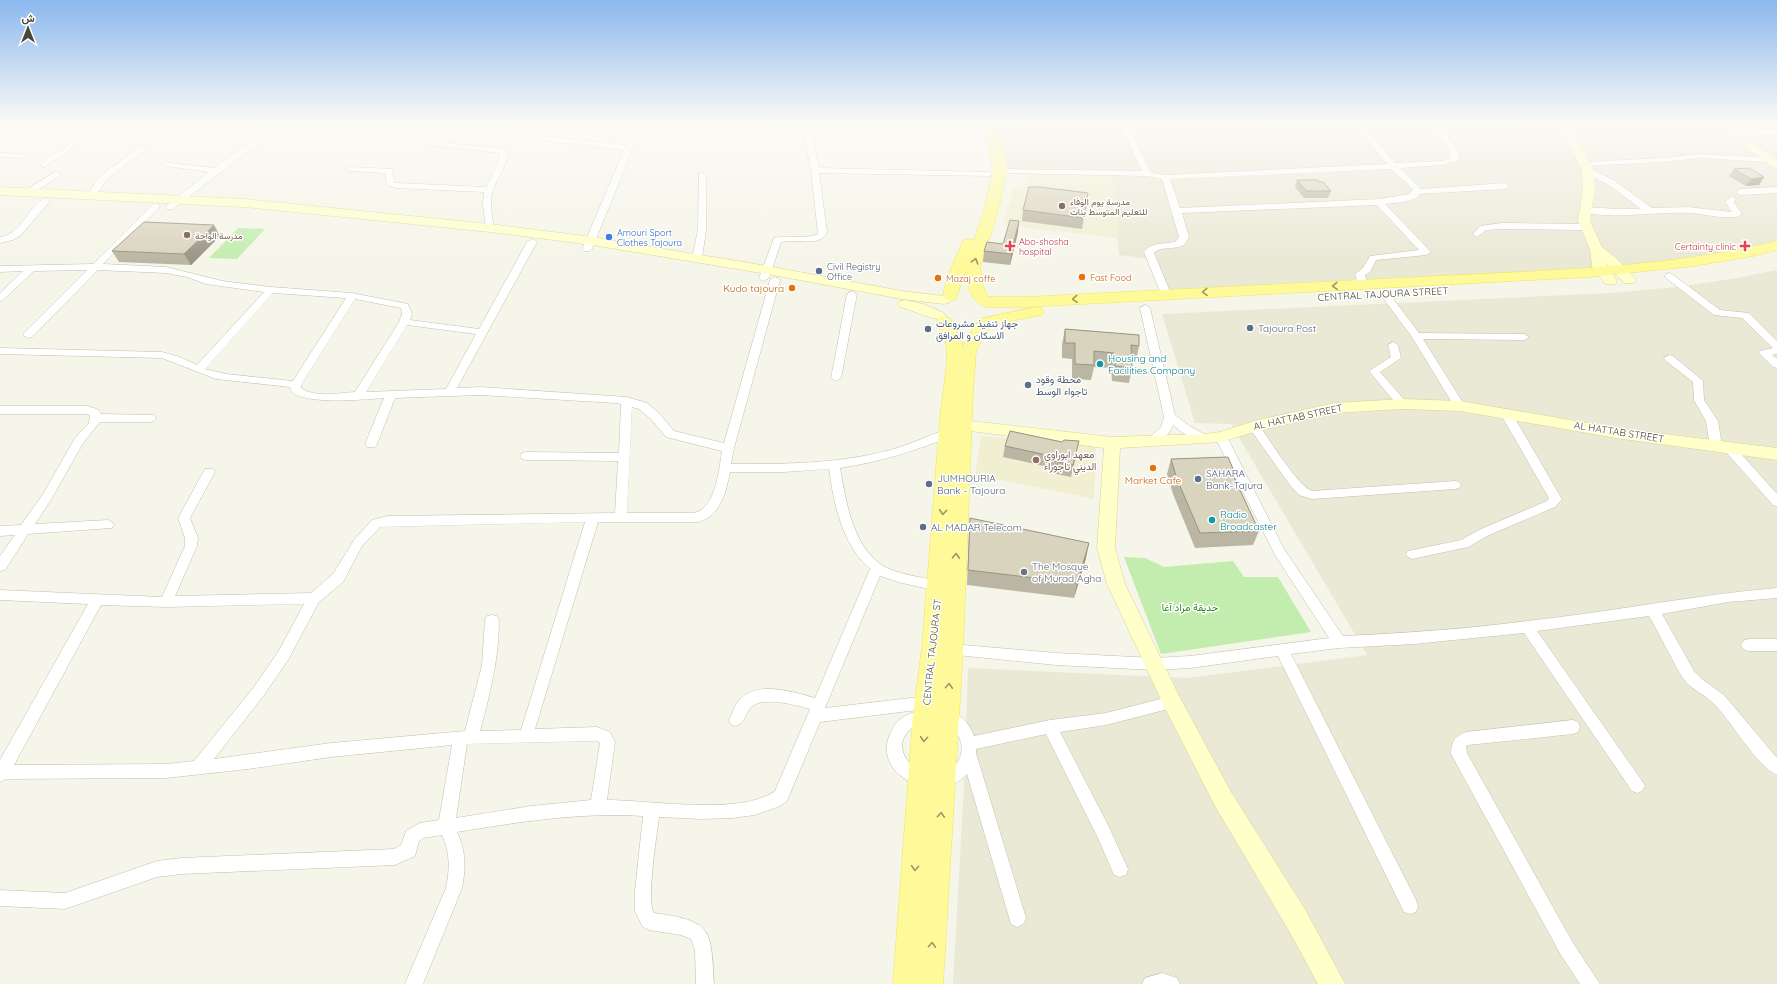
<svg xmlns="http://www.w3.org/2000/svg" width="1777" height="984" font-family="Quicksand,Vazirmatn,sans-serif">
	<rect width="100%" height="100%" fill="#f6f5e9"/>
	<path fill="#eae9d6" d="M992 124H1777V245L1652 268 1166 294 1151 259 1119 255 1111 174 1000 171Z
		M1777 270V984H953L964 784 968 668 1188 678 1367 655 1231 424 1195 423 1162 314 1612 293 1677 287 1737 278Z"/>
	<path fill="#f0efd2" d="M1029 174 1113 176 1119 238 1003 225 1014 187H1026Z
		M981 436 1096 446 1094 499 975 475Z"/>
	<path fill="#c2edae" d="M238 228 265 229 237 259 209 258Z
		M1124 557 1145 558 1164 567 1233 561 1244 577H1278L1311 632 1161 654Z"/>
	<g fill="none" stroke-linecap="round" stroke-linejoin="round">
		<defs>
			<path id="street" d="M14 124H20L21 126 19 128 65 130 79 124H90L75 131 86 133 90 135 45 167H42V163L79 137 66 134 12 132 0 139V134Z
				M143 124H151L146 127H143Z
				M197 124C206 124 214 128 223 127 235 127 253 119 264 127L314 131 318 133 314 135 273 132 173 209H167L166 207 167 205 209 172 167 166 163 164 164 162 214 168 264 131 257 130 253 126C237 131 211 138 197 124Z
				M474 124H482L473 134H467L466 132Z
				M641 124H649L633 148 592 249 590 251H584L582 249 624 150 524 138 520 136 524 134 627 145Z
				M802 124H810L819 168 989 172 993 174 989 176 819 173 827 231C823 248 794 238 781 242L769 278 764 281 761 280 759 278 774 238C788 234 806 240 818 234L811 170Z
				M1120 124H1128L1150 172 1165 175 1387 164 1354 124H1362L1395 163 1441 161 1451 158 1448 146 1432 128 1419 126 1415 124H1483L1479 126 1440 128 1458 150 1459 155 1458 161 1442 165 1400 168 1421 189 1505 183 1509 186 1505 189 1419 194 1417 198 1404 202 1385 204 1431 252 1426 255 1376 260 1370 272 1365 275 1368 285 1363 288 1358 285 1355 274 1363 268 1370 256 1419 250 1377 205 1182 213 1189 237 1185 244C1176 251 1162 245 1154 253L1171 294 1166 297 1161 294 1144 252C1152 242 1164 244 1175 242L1179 237 1162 179 1147 176 1000 173 996 171 1000 169 1142 171ZM1391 169 1413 189 1410 194 1379 199 1180 208 1170 179Z
				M1777 130V134L1734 135 1730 133 1734 131Z
				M431 142 499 148 508 152C507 167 497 177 493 190 489 203 492 216 494 228L493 230H487L486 228 483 205 484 192 396 188 387 185 385 173 350 171 346 169 350 167 392 169 394 182 397 183 486 187 496 167 500 153 434 146H431Z
				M140 147H143L147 149 107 179 95 197H89L88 195 95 182 101 175Z
				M0 153 22 154 26 156 22 158 0 157Z
				M1698 154 1770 158 1774 160 1770 162 1698 158 1664 162 1584 166 1580 164 1584 162 1664 158Z
				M1585 169H1591L1615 181 1652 208 1688 207 1732 212 1725 202 1732 196 1736 199 1734 202 1742 214C1735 222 1700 213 1689 213 1655 211 1615 220 1582 212L1581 210 1582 208 1585 207 1617 209H1641L1609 185 1585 173Z
				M55 172H58L62 174 32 194H26V190Z
				M699 173H702L706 175V230L702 258 697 261 692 258 698 230Z
				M1777 187V193L1740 195 1736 192 1740 189Z
				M46 198 50 201 21 235 13 240 0 243V237C23 234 29 203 46 198Z
				M156 203 160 206 159 208 103 264 166 267 222 281 271 287 352 293 408 304 412 314 410 320 479 329 527 242 532 239 535 240 537 242 457 388 480 387 627 397 647 403 659 413 674 431 724 443 770 280 775 277 778 278 780 280 734 448 731 464C785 464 838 464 890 450 910 445 928 435 948 429L952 430 954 433 952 436C915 451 880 462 840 468 846 501 853 551 887 568 903 575 921 577 938 581L943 582 945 586 943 590 938 591 898 582 880 576 825 708 928 696 933 698 935 702 933 706 925 709C948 711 965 711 974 736L1050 720 1106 713 1172 696 1177 698 1179 702 1177 706 1172 708 1106 725 1060 732 1109 827 1128 869 1126 875 1120 877 1114 875 1098 838 1046 734 976 749V753L1026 918 1023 924 1017 927 1011 924 967 774C937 807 869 775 891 732 894 725 898 720 905 716 910 713 918 711 925 709L820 722 787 801 780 806 755 815 732 818 702 819 659 817C657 834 646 902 654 913 712 921 711 928 714 984H696L695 950 691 939 681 935 649 930 643 927 635 912V891L643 816C581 812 519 822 457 832 466 851 466 868 462 888L423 984H405L446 888C450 869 450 852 442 835L423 838 419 841 415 856 395 865 181 874 157 877 65 909 0 906V890L65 893 157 861 181 858 394 849 401 845 406 831 420 823 439 820 452 745 331 757 248 769 166 778 6 779 0 782V760L88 604 0 600V590L162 597 185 546V538L178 518 205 469H213L215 472 190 518 198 538 197 546 175 596 311 593 333 574 354 540 372 520 388 516 615 513 618 461 526 460 522 459 520 456 522 453 526 452 619 453 621 404 616 403 480 395 395 398 377 444 375 447H367L365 444 384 398C369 399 292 407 290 387L216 379 162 358 0 354V348L162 352 180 357 197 365 264 292 206 284 187 277 166 273 98 270 32 337 28 338 23 335 24 333 87 270 34 271 3 300 0 301V293L23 271 0 272V266L93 264 153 204ZM273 293 346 298 293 381 226 374 205 369ZM355 299 401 308 402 314 399 322 355 392C338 393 315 398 301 388V385ZM407 325 476 334 446 389 366 392ZM632 407 639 409 651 419 666 437 722 451C719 469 716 511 692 513H627ZM829 469C834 505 842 544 870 569L815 698C794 692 760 681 741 698 736 703 732 713 729 720L731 725 736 726C745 723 745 714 751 707 763 696 796 705 810 709L775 791C741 816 650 800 607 800L615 742 610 732 597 727 535 729 598 522H699C721 515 726 492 730 472H784ZM585 522 521 730 480 731C490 694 499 658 499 620L497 616 492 615 487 616 485 620 482 665 465 731 331 743 214 759 264 695 288 660 319 602 343 582 362 546 380 527ZM304 604 278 652 254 687 194 761 166 764 14 765 101 605 166 607ZM925 721C931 722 938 721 943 723 960 727 967 750 957 763 930 799 869 742 925 721ZM597 741 600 743 591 800 531 806 456 818 467 744Z
				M1502 223 1585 224 1589 227 1585 230 1502 229 1486 230 1477 237 1473 234 1480 226Z
				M1669 273 1672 274 1720 310 1749 313 1777 341V354L1772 355 1777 359V368L1773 367 1759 353 1760 351 1773 348 1742 318 1714 315 1666 278 1664 276 1666 274Z
				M852 291 857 294 841 378 836 381 831 378 847 294Z
				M1385 291 1388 292 1419 333 1524 334 1529 337 1524 340 1423 339 1465 406 1464 409H1456L1412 337 1380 294Z
				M1145 305 1150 308 1175 415 1191 427 1208 436 1210 439 1208 442C1197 445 1182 432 1173 425 1170 434 1158 447 1148 444L1146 441 1161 427 1164 417 1140 308Z
				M1393 342 1398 345 1401 358 1380 372 1408 404 1407 407H1399L1369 371 1391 357 1388 345Z
				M1669 355 1673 356 1703 381 1704 400 1718 421 1722 446 1720 449H1712L1710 446 1706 421 1694 400 1693 382 1665 360 1664 358Z
				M0 406H88L99 410 101 414 154 415 156 418 154 421 150 422H100L83 443 51 500 35 524 108 520 112 522 114 525 112 528 28 534 5 570 0 571V556L15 535 0 536V526L21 525 43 494 75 438 89 423 90 415 87 414H0Z
				M1506 409 1510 410 1560 496 1562 499 1555 507 1489 535 1468 547 1412 559 1408 557 1406 554 1408 551 1461 540 1481 529 1547 501 1549 498 1500 413 1502 410Z
				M1254 422 1258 423C1268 438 1298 486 1312 491L1455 481 1459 482 1461 485 1459 488 1455 489 1312 499 1299 495 1290 485 1248 426 1250 423Z
				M1221 433 1225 434 1227 437 1284 549 1343 636C1404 633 1466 629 1527 621 1611 612 1694 595 1777 588V598L1728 602 1662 614 1694 671 1703 680 1724 695 1777 758V775C1757 767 1731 720 1714 704 1705 694 1691 690 1683 678 1671 659 1661 636 1649 616L1537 631 1642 781 1645 786 1642 791 1637 793 1632 791 1524 633 1414 644 1339 648 1291 654 1416 900 1418 906 1416 912 1410 914 1404 912 1278 656 1190 668 1154 670 1056 665 947 654 945 650 947 646 952 644 1056 653 1154 658 1190 656 1329 638 1275 555 1215 437 1217 434Z
				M1729 444 1733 445 1777 494V506L1773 505 1725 451 1723 448 1725 445Z
				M1748 639H1777V651H1748L1743 649 1741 645 1743 641Z
				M1573 720 1578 722 1580 727 1578 732 1573 734 1468 745 1466 746 1467 753 1573 943 1600 984H1580L1561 955 1451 754C1452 741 1454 737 1466 732Z
				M1162 973 1177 978 1180 984H1142L1145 978Z"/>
			<path id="secondary" d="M1557 124H1567L1585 152 1594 171 1595 188 1590 221 1602 247 1615 257 1634 277 1636 280 1634 283H1624L1605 262 1617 281 1615 284H1605L1592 266 1590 249 1578 221 1583 188 1582 171 1573 152Z
				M1720 124H1731L1750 141 1777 160V168L1773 167 1742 145Z
				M0 187 244 199 490 224 592 237 767 266 902 291 944 296 949 297 951 300 949 303 944 304 902 299 767 274 592 245 490 232 244 207 0 195Z
				M905 300 923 304 944 313 946 316 944 319C934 321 912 310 900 307L898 304 900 301Z
				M1403 399 1460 401 1616 428 1777 448V460L1616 438 1460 411 1403 409 1334 413 1257 431 1221 442 1120 448 1115 548 1125 584 1179 696 1231 792 1306 911 1345 984H1318L1288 929 1215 806 1165 708 1107 584 1097 548 1104 448 962 430 956 429 954 425 956 421 962 420 1112 437 1204 434 1220 432 1254 421 1334 403Z"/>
			<path id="primary" d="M986 124H998L1007 171 998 211 980 267 983 286 988 297H1027C1164 290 1302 283 1439 276 1552 270 1666 268 1777 241V250L1753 256 1694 266 1589 277 1027 307H987C970 302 967 286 966 270L956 299 951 301 946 299 943 296 946 281 962 243 964 240 969 239 974 240 984 211 993 171Z
				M1036 307 1042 309 1044 312 1042 315 991 325 976 351 973 393 963 650 943 984H893L913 715 922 647 940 418 947 361 946 343 936 321 938 318 944 316 950 318 962 343V347L978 321 983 318Z"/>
		</defs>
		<use href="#street" stroke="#c2c0aa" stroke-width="1"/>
		<use href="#secondary" stroke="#d6d493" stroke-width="1"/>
		<use href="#primary" stroke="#efe55e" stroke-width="1"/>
		<use href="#street" fill="#fff" fill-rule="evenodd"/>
		<use href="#secondary" fill="#ffffca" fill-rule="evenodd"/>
		<use href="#primary" fill="#fffa99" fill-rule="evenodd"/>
	</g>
	<path fill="#bbb6a3" d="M1734 169 1764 177 1759 185 1746 186 1729 176Z
		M1297 180 1319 182 1331 191 1328 198H1304L1295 187Z
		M1088 193 1082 229 1022 221 1023 210Z
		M1018 232 1010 265 983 262 984 251 1003 244Z
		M220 236 191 265 119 262 112 251Z
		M1065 329 1139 346 1136 361H1132V368L1129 383 1112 381 1111 368 1094 367 1091 380 1072 379V359L1062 358V344Z
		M1005 446 1077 452 1071 477 1052 473 1053 468 1003 457Z
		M1171 459 1234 471 1233 474 1259 531 1253 545 1195 548 1173 494 1167 474Z
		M970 518 1086 558 1074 598 967 585 969 533Z"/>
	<path fill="#989484" d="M1764 177 1759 185 1746 186 1751 179Z
		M1019 221 1018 232 1010 265 1011 254Z
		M214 225 220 236 191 265 184 254Z
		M1089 543 1086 558 1074 598 1077 583Z"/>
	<path fill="#d9d4bd" stroke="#989484" d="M1749 168 1764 177 1751 179 1734 169Z
		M1297 180H1318L1319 182H1323L1331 191H1306Z
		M1029 187H1040L1088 193 1084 218 1023 210Z
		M1010 220 1019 221 1011 254 984 251 987 242 1003 244Z
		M144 222 214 225 184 254 112 251Z
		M1065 329 1139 335V346L1131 345 1132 368 1115 366 1114 353 1094 351V365L1075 364V343H1065Z
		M1010 431 1062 442 1064 440 1079 441 1073 465 1054 461 1056 457 1005 446Z
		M1228 457 1234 471H1231L1259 531 1200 533 1177 479 1171 459Z
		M970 518 1089 543 1077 583 968 570Z"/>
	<defs><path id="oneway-chevron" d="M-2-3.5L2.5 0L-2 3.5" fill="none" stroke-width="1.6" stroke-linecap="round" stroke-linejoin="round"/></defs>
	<g stroke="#9b9863">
		<use href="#oneway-chevron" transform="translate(975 261) rotate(-73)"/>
		<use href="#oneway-chevron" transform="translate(1335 286) rotate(177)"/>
		<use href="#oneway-chevron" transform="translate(1205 292) rotate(177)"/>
		<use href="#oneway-chevron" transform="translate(1075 299) rotate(177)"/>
		<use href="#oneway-chevron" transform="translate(943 512) rotate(94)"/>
		<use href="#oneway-chevron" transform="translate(956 556) rotate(-87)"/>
		<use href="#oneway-chevron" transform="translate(949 686) rotate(-86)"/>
		<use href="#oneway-chevron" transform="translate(924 739) rotate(94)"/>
		<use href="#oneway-chevron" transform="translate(941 815) rotate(-86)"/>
		<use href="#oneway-chevron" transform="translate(915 868) rotate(94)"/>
		<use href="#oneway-chevron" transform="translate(932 945) rotate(-86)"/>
	</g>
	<linearGradient id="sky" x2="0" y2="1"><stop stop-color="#8bb8ee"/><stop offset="0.47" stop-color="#fbfaf5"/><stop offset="1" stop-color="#fbfaf5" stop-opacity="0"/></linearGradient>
	<rect width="1777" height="262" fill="url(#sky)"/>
	<g fill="#8d6e63" stroke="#fff" stroke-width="1.5">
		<circle cx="1062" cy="206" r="4"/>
		<circle cx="187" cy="235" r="4"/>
		<circle cx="1036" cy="460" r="4"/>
	</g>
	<circle fill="#3f7fe0" stroke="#fff" stroke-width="1.5" cx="609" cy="237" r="4"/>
	<g fill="#e0444e" stroke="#fff" stroke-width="1.5">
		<path d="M1008 240h4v4h4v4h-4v4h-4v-4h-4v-4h4z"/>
		<path d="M1743 240h4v4h4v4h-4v4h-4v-4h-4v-4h4z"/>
	</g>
	<g fill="#5c6f8a" stroke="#fff" stroke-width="1.5">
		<circle cx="819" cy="271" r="4"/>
		<circle cx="1250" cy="328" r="4"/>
		<circle cx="928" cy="329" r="4"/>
		<circle cx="1028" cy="385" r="4"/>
		<circle cx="1198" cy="479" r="4"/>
		<circle cx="929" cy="484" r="4"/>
		<circle cx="923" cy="527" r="4"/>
	</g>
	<g fill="#e8710a" stroke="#fff" stroke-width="1.5">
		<circle cx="1082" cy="277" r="4"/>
		<circle cx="938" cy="278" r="4"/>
		<circle cx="792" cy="288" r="4"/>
		<circle cx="1153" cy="468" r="4"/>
	</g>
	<g fill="#0f9aa8" stroke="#fff" stroke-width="1.5">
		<circle cx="1100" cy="364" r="4"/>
		<circle cx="1212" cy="520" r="4"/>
	</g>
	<circle fill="#6b7280" stroke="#fff" stroke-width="1.5" cx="1024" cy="572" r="4"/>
	<g text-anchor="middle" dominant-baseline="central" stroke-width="3" stroke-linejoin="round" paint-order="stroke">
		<g font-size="9" fill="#785e54" stroke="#fff" text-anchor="start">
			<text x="1070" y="201">مدرسة يوم الوفاء<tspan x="1070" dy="10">للتعليم المتوسط بنات</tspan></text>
			<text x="195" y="235">مدرسة الواحة</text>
		</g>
		<g font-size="9" fill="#366cbe" stroke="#fff" text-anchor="start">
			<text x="617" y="232">Amouri Sport<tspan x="617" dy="10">Clothes Tajoura</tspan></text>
		</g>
		<g font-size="9" fill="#be3a42" stroke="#fff" text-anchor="start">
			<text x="1019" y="241">Abo-shosha<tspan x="1019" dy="10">hospital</tspan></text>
			<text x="1736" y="246" text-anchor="end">Certainty clinic</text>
		</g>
		<g font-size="9" fill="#4e5e75" stroke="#fff" text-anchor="start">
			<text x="827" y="266">Civil Registry<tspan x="827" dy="10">Office</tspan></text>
		</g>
		<g font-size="9" fill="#c56008" stroke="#fff" text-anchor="start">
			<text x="1090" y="277">Fast Food</text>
			<text x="946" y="278">Mazaj coffe</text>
		</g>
		<g font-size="10" fill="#c56008" stroke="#fff" text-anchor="end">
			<text x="784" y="288">Kudo tajoura</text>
			<text x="1153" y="480" text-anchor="middle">Market Cafe</text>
		</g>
		<g font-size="10" fill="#4a4736" stroke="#fff">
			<text transform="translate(1383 294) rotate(-3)">CENTRAL TAJOURA STREET</text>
			<text transform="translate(1298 417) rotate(-12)">AL HATTAB STREET</text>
			<text transform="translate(1619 432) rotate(9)">AL HATTAB STREET</text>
			<text transform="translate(932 652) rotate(-84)">CENTRAL TAJOURA ST</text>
		</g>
		<g font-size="10" fill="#4e5e75" stroke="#fff" text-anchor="start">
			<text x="936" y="323">جهاز تنفيذ مشروعات<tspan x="936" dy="12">الاسكان و المرافق</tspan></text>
			<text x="1258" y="328">Tajoura Post</text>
			<text x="1036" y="379">محطة وقود<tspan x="1036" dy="12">تاجواء الوسط</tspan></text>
			<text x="1206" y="473">SAHARA<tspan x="1206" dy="12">Bank-Tajura</tspan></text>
			<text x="937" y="478">JUMHOURIA<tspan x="937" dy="12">Bank - Tajoura</tspan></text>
			<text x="931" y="527">AL MADAR Telecom</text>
		</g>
		<g font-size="10" fill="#0d838f" stroke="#fff" text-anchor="start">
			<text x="1108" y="358">Housing and<tspan x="1108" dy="12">Facilities Company</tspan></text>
			<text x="1220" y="514">Radio<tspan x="1220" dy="12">Broadcaster</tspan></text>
		</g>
		<g font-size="10" fill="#785e54" stroke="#fff" text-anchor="start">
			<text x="1044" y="454">معهد ابوراوي<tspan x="1044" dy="12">الديني تاجوراء</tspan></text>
		</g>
		<g font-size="10" fill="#5b616d" stroke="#fff" text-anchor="start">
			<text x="1032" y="566">The Mosque<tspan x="1032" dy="12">of Murad Agha</tspan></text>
		</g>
		<g font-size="10" fill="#318223" stroke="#fff">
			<text x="1190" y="607">حديقة مراد آغا</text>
		</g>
	</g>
	<g transform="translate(28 28)" stroke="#ffffff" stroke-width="3" paint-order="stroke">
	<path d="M0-3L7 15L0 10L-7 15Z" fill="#4a4736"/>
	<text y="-6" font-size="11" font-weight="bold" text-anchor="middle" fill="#4a4736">ش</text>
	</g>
</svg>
